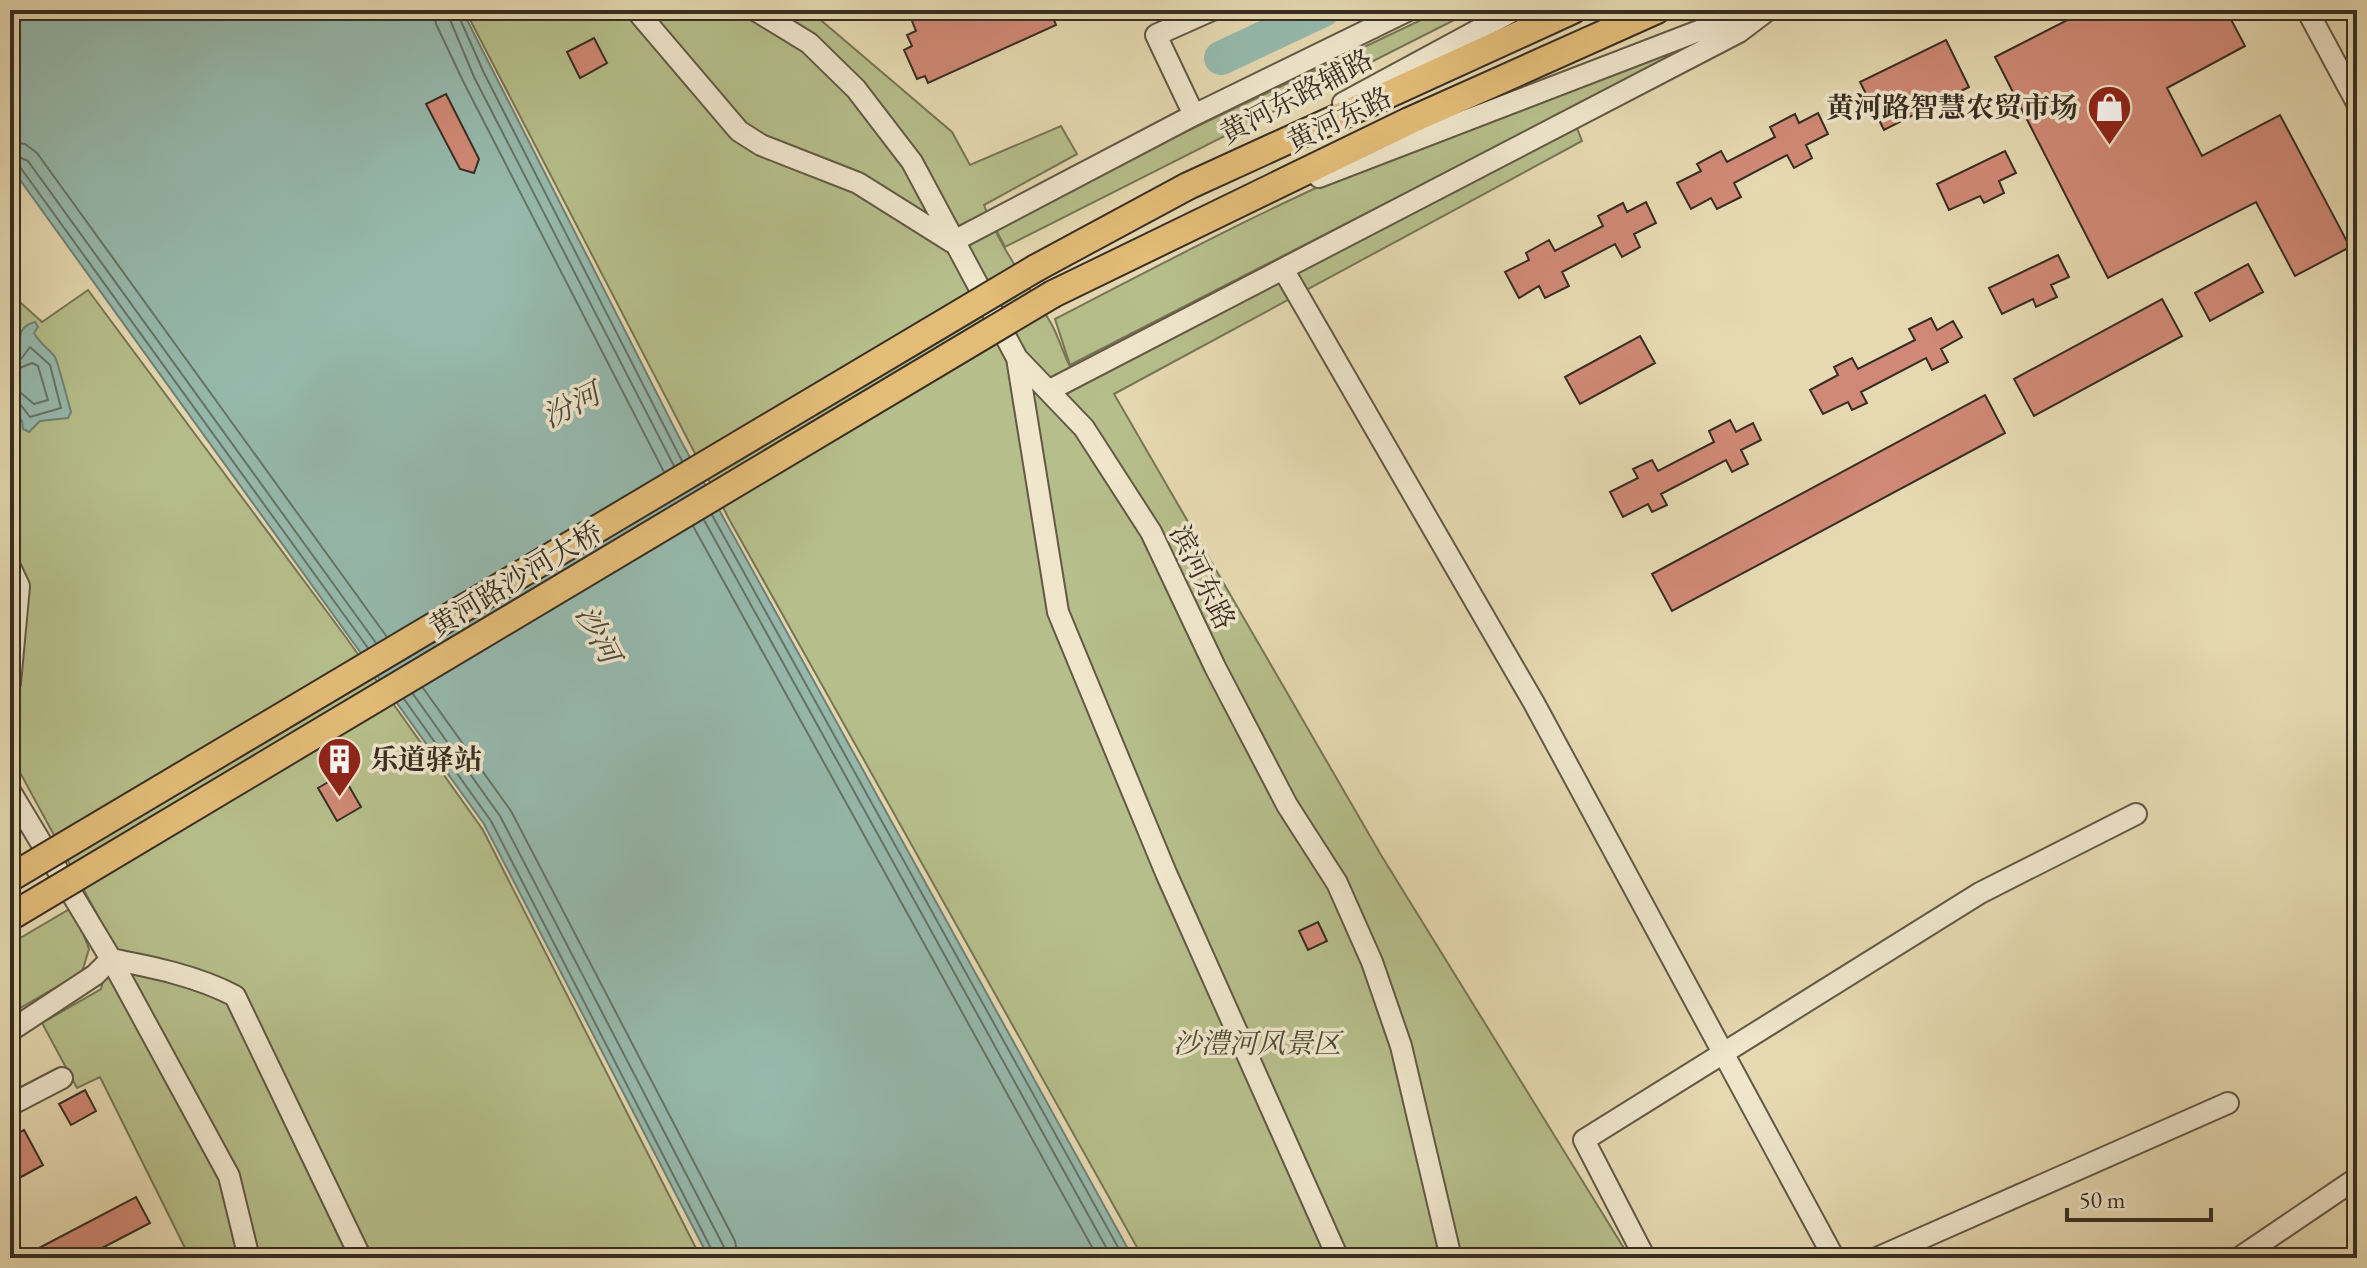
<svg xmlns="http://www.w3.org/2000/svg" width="2367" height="1268" font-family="'EB Garamond','Noto Serif SC',serif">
	<rect width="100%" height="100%" fill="#e6d9b1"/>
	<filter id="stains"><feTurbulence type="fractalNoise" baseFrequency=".0025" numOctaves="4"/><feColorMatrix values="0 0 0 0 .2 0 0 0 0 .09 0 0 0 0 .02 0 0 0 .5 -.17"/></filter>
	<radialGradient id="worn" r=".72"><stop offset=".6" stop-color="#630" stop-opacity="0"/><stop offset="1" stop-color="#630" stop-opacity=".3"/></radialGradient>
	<path fill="#b6bf8b" stroke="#767657" stroke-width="2" d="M465 10H809L952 132 970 165 1061 126 1077 154 984 205C1000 248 1029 285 1052 325 1062 344 1065 363 1079 380L1575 123 1582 141 1114 394 1381 855 1630 1258H1143L729 519Z
		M1442 10H1474L1005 247 996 230 1164 142Z
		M1716 34 1070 365 1055 319C1171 259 1288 197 1409 147 1510 106 1614 71 1716 34Z
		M88 290 345 636 483 830 701 1258H190L100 1077 77 1088 42 1023 101 989 112 942 10 754V293L42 322Z
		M73 907 89 949 82 972 10 1014V944Z"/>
	<path fill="#96baae" stroke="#708276" stroke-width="2" d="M10 10H462L681 441 1133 1258H709L484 824 10 166Z
		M35 322 38 327 34 333C40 344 48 348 55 357 58 362 68 402 71 412L68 418 40 421 29 432 23 429 22 421 10 407V355L17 353C22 338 16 327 35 322Z"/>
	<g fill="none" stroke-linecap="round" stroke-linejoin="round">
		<path stroke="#667468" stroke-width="2" d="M434 10 436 24 464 83 664 472
			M446 10 474 77 674 466
			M456 10 484 73 682 461
			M10 141 25 144 37 153 387 637
			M10 153 28 161 376 643
			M10 163 20 167 368 648
			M10 362 21 359 30 347 50 365 61 408 30 417 20 404 10 401
			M10 372 32 363 38 366 48 400 34 404 21 393 10 391
			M712 515 1124 1258
			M704 520 1112 1258
			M693 526 1098 1258
			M423 688 511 811 735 1241 738 1258
			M413 694 500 816 724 1247 726 1258
			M404 699 491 821 716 1258"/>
		<path stroke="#96baae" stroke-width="34" d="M1221 58 1323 10"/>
	</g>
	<path fill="#d08976" stroke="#372e23" stroke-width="2" d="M935 10H1050L1056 25 928 83 925 76 917 79 904 50 912 46 907 35 916 31 912 21Z
		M2087 10H2226L2245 46 2167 88 2202 156 2280 115 2350 247 2295 276 2256 202 2108 278 1995 57Z
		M594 38 607 63 580 78 567 52Z
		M1946 40 1969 87 1884 130 1860 82Z
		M446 94 479 159 474 173 460 169 426 104Z
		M1818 113 1828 134 1806 145 1812 158 1794 168 1787 155 1734 183 1741 197 1717 209 1711 198 1691 209 1677 183 1701 171 1697 164 1721 151 1727 162 1775 137 1770 127 1795 114 1799 123Z
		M2005 151 2016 173 1999 181 2004 193 1984 203 1980 196 1949 210 1937 184Z
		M1646 202 1656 223 1634 234 1640 247 1622 257 1615 244 1562 272 1569 286 1545 298 1539 286 1519 298 1505 272 1529 260 1526 253 1549 240 1555 251 1603 226 1598 216 1623 203 1627 212Z
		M2058 255 2069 277 2051 285 2057 297 2036 307 2033 299 2002 314 1989 288Z
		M2248 264 2263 292 2210 321 2195 293Z
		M2162 299 2182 336 2034 416 2014 379Z
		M1931 318 1937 330 1953 321 1962 337 1941 349 1948 362 1932 370 1926 358 1861 392 1867 403 1852 410 1848 402 1823 414 1810 390 1838 375 1834 367 1852 358 1858 369 1915 340 1909 329Z
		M1640 336 1655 363 1580 404 1565 377Z
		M1985 395 2005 433 1672 611 1652 574Z
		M1730 420 1736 432 1753 423 1761 440 1741 450 1748 464 1732 472 1726 460 1661 494 1667 505 1652 512 1648 504 1623 517 1610 492 1638 478 1633 469 1652 460 1658 471 1714 442 1709 431Z
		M342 774 361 807 337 821 318 788Z
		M1318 922 1327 941 1308 950 1299 931Z
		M85 1090 96 1111 71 1125 59 1104Z
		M24 1130 43 1165 10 1183V1138Z
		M136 1197 150 1223 83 1258H20Z"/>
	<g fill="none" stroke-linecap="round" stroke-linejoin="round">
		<defs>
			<path id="minor" d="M636 10 739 131 761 145 858 183 952 242 1194 115 1409 10
				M755 10 809 43 856 89 912 162 1017 358 1084 428 1151 532 1215 667 1287 805 1337 883 1372 962 1401 1046 1451 1258
				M2307 10 2357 103
				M1343 103 1515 10
				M1194 115 1156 35 1212 10
				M1319 177 1753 10
				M1283 269 1534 703 1834 1258
				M1017 358 1058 612 1166 873 1338 1258
				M1050 390 1739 32 1768 10
				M10 567 19 586 10 683
				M10 791 111 959 229 1176 249 1258
				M10 1031 95 975 111 959C152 967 197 976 235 996L361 1258
				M10 1105 62 1078
				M1645 1258 1584 1140 1980 893 2136 814
				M1877 1258 2228 1103
				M2239 1258 2357 1178"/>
			<path id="major" d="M1036 268 1188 186 1573 10
				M1053 294 1409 121 1657 10"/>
		</defs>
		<use href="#minor" stroke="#635946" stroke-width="24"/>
		<use href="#major" stroke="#372e23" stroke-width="30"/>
		<use href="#minor" stroke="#efe6cc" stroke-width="20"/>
		<use href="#major" stroke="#e3bc78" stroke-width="26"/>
		<defs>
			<path id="major-bridge" d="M10 878 1036 268
				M10 917 1053 294"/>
		</defs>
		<use href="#major-bridge" stroke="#372e23" stroke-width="30" stroke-linecap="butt"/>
		<use href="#major-bridge" stroke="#e3bc78" stroke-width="26"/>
	</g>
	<defs>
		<symbol id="shop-pin" viewBox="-11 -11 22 30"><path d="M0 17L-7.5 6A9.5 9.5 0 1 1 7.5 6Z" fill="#8f2418" stroke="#efe6cc"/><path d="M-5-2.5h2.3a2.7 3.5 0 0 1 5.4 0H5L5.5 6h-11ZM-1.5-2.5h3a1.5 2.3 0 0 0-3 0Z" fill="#fff"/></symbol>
		<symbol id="building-pin" viewBox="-11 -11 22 30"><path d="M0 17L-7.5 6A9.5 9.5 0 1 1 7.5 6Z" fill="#8f2418" stroke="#efe6cc"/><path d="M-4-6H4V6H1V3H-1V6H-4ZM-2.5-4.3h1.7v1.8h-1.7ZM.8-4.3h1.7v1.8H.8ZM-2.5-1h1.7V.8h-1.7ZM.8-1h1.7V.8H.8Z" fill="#fff"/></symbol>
	</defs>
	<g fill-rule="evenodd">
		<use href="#shop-pin" x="2084" y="82" width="51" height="69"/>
		<use href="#building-pin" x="314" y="734" width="51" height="69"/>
	</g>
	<g text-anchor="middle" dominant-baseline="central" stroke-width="7" stroke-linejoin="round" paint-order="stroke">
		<g font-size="28" fill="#372e23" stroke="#efe6cc">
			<text transform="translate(1296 96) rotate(-28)">黄河东路辅路</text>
			<text transform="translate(1339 119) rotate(-26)">黄河东路</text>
			<text transform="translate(1203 577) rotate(64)">滨河东路</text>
			<text transform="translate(515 579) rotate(-31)">黄河路沙河大桥</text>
		</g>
		<g font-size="28" font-weight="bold" fill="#372e23" stroke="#efe6cc" text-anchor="end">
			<text x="2078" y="107">黄河路智慧农贸市场</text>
			<text x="370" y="759" text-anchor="start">乐道驿站</text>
		</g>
		<g font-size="28" font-style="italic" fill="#504b38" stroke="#efe6cc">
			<text x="1257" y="1043">沙澧河风景区</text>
		</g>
		<g font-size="30" font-style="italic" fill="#4a4a3f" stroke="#efe6cc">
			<text transform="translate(571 405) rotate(-27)">汾河</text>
			<text transform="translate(598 634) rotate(62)">沙河</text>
		</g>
	</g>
	<rect width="2367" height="1268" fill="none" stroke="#e6d9b1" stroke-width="40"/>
	<rect x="12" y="12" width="2343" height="1244" fill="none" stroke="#372e23" stroke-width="4"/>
	<rect x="20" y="20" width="2327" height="1228" fill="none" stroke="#372e23" stroke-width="2"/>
	<path d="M2067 1208v12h144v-12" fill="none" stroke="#372e23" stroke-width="4"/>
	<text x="2079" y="1208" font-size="24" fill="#372e23" stroke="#efe6cc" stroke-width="6" paint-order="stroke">50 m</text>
	<rect width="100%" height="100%" filter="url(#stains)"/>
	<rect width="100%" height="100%" fill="url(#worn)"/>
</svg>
